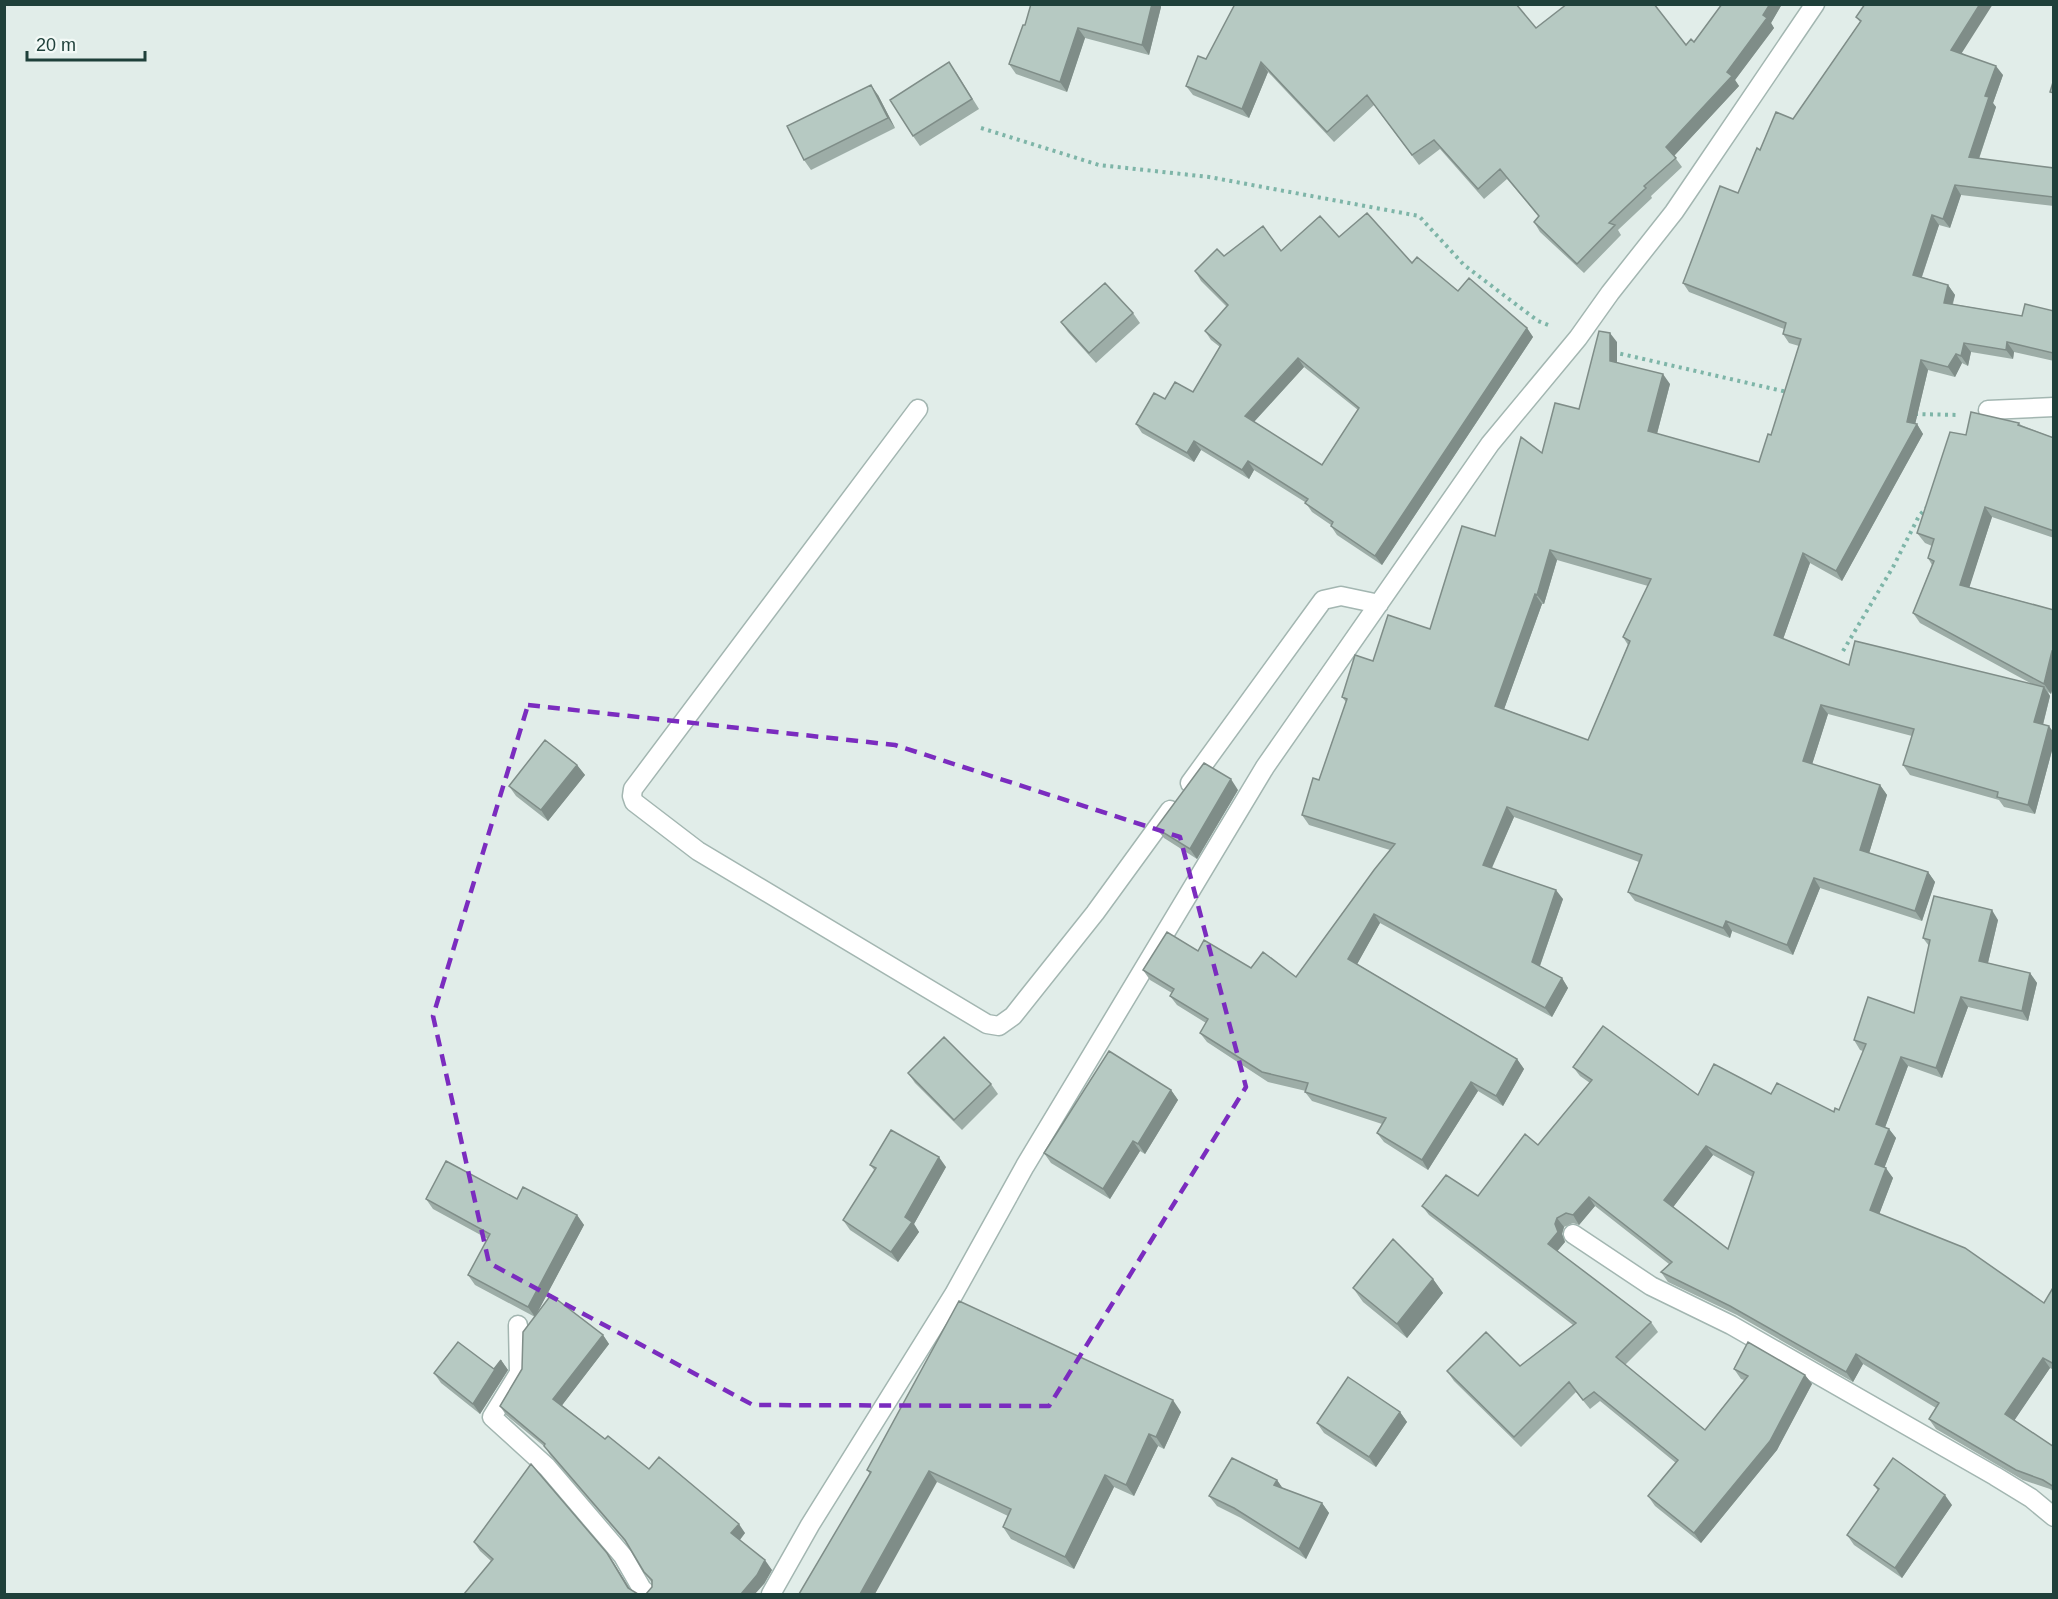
<svg xmlns="http://www.w3.org/2000/svg" width="2058" height="1599" font-family="Helvetica,sans-serif">
	<rect width="100%" height="100%" fill="#e1ede9"/>
	<g fill="none" stroke-linecap="round" stroke-linejoin="round">
		<defs>
			<path id="street" d="M918 409 633 789 632 796 634 802 698 851 987 1024 999 1026 1013 1016 1095 913 1170 810
				M1988 410 2054 407
				M1190 783 1323 600 1341 596 1379 604
				M1573 1234 1651 1286 1731 1325 1995 1476 2031 1498 2054 1517
				M518 1325 519 1373 492 1417 547 1467 623 1556 642 1589 648 1594
				M771 1594 810 1525 954 1294 1025 1166 1265 767 1490 444 1578 338 1610 293 1674 212 1815 4"/>
		</defs>
		<use href="#street" stroke="#a3b6b1" stroke-width="21"/>
		<path stroke="#7eb5a8" stroke-width="4" stroke-dasharray="3 4.5" stroke-linecap="butt" d="M981 128 1099 165 1209 177 1419 216 1464 265 1538 321 1551 326
			M1613 352 1787 392
			M1915 414 1959 415
			M1843 651 1893 567 1919 516 1927 507"/>
		<use href="#street" stroke="#fff" stroke-width="18"/>
	</g>
	<path fill="#9dada7" fill-rule="evenodd" d="M1031 4H1160L1161 7 1149 55 1085 38 1067 92 1016 74 1009 64 1025 25Z
		M1722 4H1782L1771 23 1774 28 1735 80 1739 86 1674 156 1682 167 1651 196 1652 198 1618 230 1621 235 1584 273 1540 232 1534 222 1539 217 1507 179 1484 199 1440 149 1419 165 1374 105 1334 142 1268 72 1249 118 1193 95 1186 86 1206 59 1536 28 1686 45 1694 42Z
		M1856 17 1962 53 2003 75 1993 103 1996 107 1979 159 2054 168V206L1961 195 1950 228 1939 225 1922 277 1948 285 1955 295 1953 304 2022 316 2054 311V361L2014 352 2013 359 1971 352 1968 366 1962 363 1955 377 1928 370 1915 424H1917L1923 434 1842 581 1810 563 1783 639 1849 665 2032 684 1920 623 1913 613 1932 565 1928 558 1932 546 1925 543 1917 533 1966 435 2019 423 2021 425 2054 438V538L1992 517 1969 587 2054 610V684L2051 694 2048 692 2050 696 2043 725 2054 733V743L2035 814 2004 807 1999 800 1910 775 1903 765 1912 736 1828 714 1812 764 1880 785 1887 795 1869 853 1928 872 1935 882 1922 921 1820 888 1793 955 1732 931 1730 938 1635 901 1628 892 1639 862 1514 817 1492 868 1563 899 1540 966 1562 978 1568 988 1552 1017 1380 923 1357 964 1517 1059 1524 1069 1503 1106 1478 1091 1428 1170 1384 1142 1377 1133 1382 1124 1312 1101 1305 1092 1306 1091 1268 1082 1207 1042 1200 1033 1206 1023 1177 1005 1170 996 1172 993 1150 980 1143 970 1198 951 1251 968 1296 977 1390 850 1309 825 1302 815 1319 780 1346 702 1342 697 1373 661 1430 629 1495 536 1542 453 1579 409 1617 342V362L1670 384 1657 434 1759 462 1771 435 1799 346 1789 343 1783 334 1784 329 1689 292 1683 283 1738 193 1760 150 1793 119 1860 22ZM1557 560 1648 586 1623 637 1628 645 1588 740 1504 709 1542 604H1544Z
		M956 72 979 109 920 146 913 136Z
		M878 95 895 128 811 170 804 160Z
		M1339 237 1412 263 1458 291 1527 328 1533 337 1382 565 1337 535 1331 526V525L1312 512 1305 502 1254 470 1249 479 1201 450 1194 462 1142 433 1136 424 1165 399 1193 392 1220 347 1211 340 1205 331 1227 307 1201 281 1195 271 1224 256 1281 251ZM1304 367 1358 410 1322 465 1254 422Z
		M1133 313 1140 323 1096 363 1068 332 1061 322Z
		M577 765 585 775 548 821 516 796 509 786Z
		M1238 790 1197 859 1164 838 1156 828Z
		M1998 920 1988 963 2030 973 2037 983 2028 1021 1968 1007 1942 1078 1908 1066 1885 1127 1889 1129 1896 1138 1884 1168 1893 1178 1879 1214 2044 1303 2054 1286V1370L2050 1368 2014 1420 2054 1447V1492L2050 1489 2023 1480 1936 1429 1929 1419 1936 1408 1863 1364 1853 1382 1737 1315 1668 1282 1661 1272 1669 1264 1595 1206 1579 1225 1573 1223 1564 1227 1562 1234 1565 1242 1557 1251 1651 1322 1658 1332 1625 1365 1705 1430 1744 1380 1741 1379 1734 1369 1805 1375 1812 1384 1777 1450 1701 1543 1655 1506 1648 1496 1676 1463 1600 1401 1590 1409 1576 1392 1521 1447 1454 1381 1447 1371 1520 1366 1573 1325 1429 1215 1422 1206 1478 1196 1538 1145 1590 1083 1580 1076 1573 1067 1698 1095 1771 1094 1834 1112 1839 1110 1863 1051 1860 1050 1854 1040 1914 1013 1929 946 1923 938ZM1713 1155 1753 1177 1728 1249 1673 1207Z
		M908 1073 991 1084 998 1094 962 1130 915 1083Z
		M1171 1090 1178 1100 1145 1154 1140 1151 1110 1199 1051 1163 1044 1153Z
		M870 1165 946 1167 914 1224 919 1232 898 1262 850 1230 843 1220 875 1171Z
		M426 1199H517L577 1215 584 1225 536 1315 603 1335 609 1344 562 1405 605 1439 745 1533 740 1540 772 1570 764 1584 652 1587V1583L644 1572 628 1545 550 1455 545 1447 506 1415 500 1406 522 1369 535 1317 475 1285 468 1275 488 1239 433 1209Z
		M1433 1279 1443 1293 1407 1338 1363 1302 1353 1288Z
		M501 1360 508 1370 480 1414 441 1383 434 1373 494 1369Z
		M1181 1412 1164 1449 1158 1446 1134 1496 1114 1487 1074 1569 1011 1539 1003 1527 1008 1516 937 1482 870 1474 867 1470Z
		M1400 1412 1407 1422 1376 1467 1324 1433 1317 1423Z
		M1277 1480 1282 1488 1322 1503 1329 1513 1306 1559 1241 1518 1217 1506 1209 1496Z
		M1874 1485 1952 1505 1902 1578 1854 1545 1847 1535 1878 1491Z
		M474 1542 607 1553 630 1589 491 1561 480 1551Z"/>
	<path fill="#7f8d88" d="M1152 4H1160L1161 7 1149 55 1142 45Z
		M1770 4H1782L1771 23 1774 28 1735 80 1739 86 1673 157 1666 147 1727 72Z
		M1980 4H1993L1958 59 1951 50Z
		M1078 28 1085 38 1067 92 1060 82Z
		M1261 62 1268 72 1249 118 1242 109Z
		M1996 66 2003 75 1993 103 1996 107 1976 167 1969 157 1985 96Z
		M871 85 878 95 895 128 888 118Z
		M1955 185 1961 195 1950 228 1943 219Z
		M1932 215 1939 225 1919 285 1913 275Z
		M1948 285 1955 295 1950 312 1944 303Z
		M1527 328 1533 337 1382 565 1375 556Z
		M1610 333 1617 342V370L1610 361Z
		M2007 342 2014 352 2013 359 2006 350Z
		M1964 343 1971 352 1968 366 1961 356Z
		M1956 354 1962 363 1955 377 1948 367Z
		M1298 358 1304 367 1251 425 1245 416Z
		M1921 360 1928 370 1914 429 1917 424 1923 434 1842 581 1836 571 1907 422Z
		M1663 374 1670 384 1655 441 1648 431Z
		M1194 441 1201 450 1194 462 1187 453Z
		M1248 461 1254 470 1249 479 1242 470Z
		M1985 507 1992 517 1967 595 1960 585Z
		M1550 550 1557 560 1544 604 1537 595Z
		M1803 553 1810 563 1781 645 1774 635Z
		M1535 594 1542 604 1502 715 1495 706Z
		M2052 651 2054 653V684L2051 694 2044 684Z
		M2044 687 2050 696 2041 732 2034 722Z
		M1821 705 1828 714 1810 771 1803 761Z
		M2049 726 2054 733V743L2035 814 2028 805Z
		M577 765 585 775 548 821 541 810Z
		M1231 779 1238 790 1197 859 1190 849Z
		M1880 785 1887 795 1867 860 1860 850Z
		M1507 807 1514 817 1489 874 1483 865Z
		M1928 872 1935 882 1922 921 1915 911Z
		M1814 878 1820 888 1793 955 1787 945Z
		M1556 890 1563 899 1538 971 1532 962Z
		M1992 910 1998 920 1986 971 1979 961Z
		M1374 914 1380 923 1355 968 1348 959Z
		M1726 921 1732 931 1730 938 1723 928Z
		M2030 973 2037 983 2028 1021 2022 1011Z
		M1562 978 1568 988 1552 1017 1545 1008Z
		M1961 997 1968 1007 1942 1078 1936 1068Z
		M1901 1057 1908 1066 1883 1133 1876 1124Z
		M1517 1059 1524 1069 1503 1106 1496 1096Z
		M1471 1082 1478 1091 1428 1170 1422 1160Z
		M1171 1090 1178 1100 1145 1154 1138 1144Z
		M1889 1129 1896 1138 1882 1174 1875 1164Z
		M1133 1141 1140 1151 1110 1199 1103 1189Z
		M1706 1146 1713 1155 1671 1210 1664 1200Z
		M939 1157 946 1167 914 1224 919 1232 898 1262 891 1252 905 1217Z
		M1886 1168 1893 1178 1877 1220 1870 1210Z
		M1589 1197 1595 1206 1579 1225 1573 1215Z
		M577 1215 584 1225 535 1317 528 1307Z
		M1557 1218 1564 1227 1562 1234 1565 1242 1555 1254 1548 1244Z
		M1433 1279 1443 1293 1407 1338 1397 1324Z
		M603 1335 609 1344 560 1408 553 1399Z
		M1856 1354 1863 1364 1853 1382 1846 1372Z
		M2043 1358 2050 1368 2012 1424 2005 1414Z
		M501 1360 508 1370 480 1414 473 1404Z
		M1805 1375 1812 1384 1777 1450 1701 1543 1694 1533Z
		M1173 1400 1181 1412 1164 1449 1156 1437Z
		M1400 1412 1407 1422 1376 1467 1369 1457Z
		M1149 1434 1158 1446 1134 1496 1126 1485Z
		M929 1471 937 1482 875 1594H860Z
		M1105 1475 1114 1487 1074 1569 1065 1557Z
		M1277 1480 1284 1490 1274 1485Z
		M1945 1495 1952 1505 1902 1578 1895 1568Z
		M1322 1503 1329 1513 1306 1559 1299 1549Z
		M739 1524 745 1533 738 1542 731 1533Z
		M607 1553 614 1563 633 1594 628 1588Z
		M765 1560 772 1570 764 1584 755 1594H741Z"/>
	<path fill="#b6c9c2" stroke="#7f8d88" stroke-width="1.5" fill-rule="evenodd" d="M1031 4H1152L1142 45 1078 28 1060 82 1009 64 1023 25H1025Z
		M1235 4H1516L1536 28 1567 4H1654L1686 45 1691 39 1694 42 1722 4H1770L1763 15 1767 18 1727 72 1732 76 1666 147 1676 158 1644 186 1646 188 1609 223 1615 225 1577 264 1534 222 1539 216 1500 169 1478 189 1434 140 1412 155 1367 95 1327 132 1261 62 1242 109 1186 86 1198 56 1206 59Z
		M1865 4H1980L1951 50 1996 66 1985 96 1989 97 1969 157 2054 168 2053 197 1955 185 1943 219 1932 215 1913 275 1948 285 1944 303 2022 316 2025 304 2054 311V352L2053 353 2007 342 2006 350 1964 343 1961 356 1956 354 1948 367 1921 360 1907 422 1917 424 1836 571 1803 553 1774 635 1849 665 1855 641 2044 687 2034 722 2049 726 2028 805 1997 797 1998 792 1903 765 1914 729 1821 705 1803 761 1880 785 1860 850 1928 872 1915 911 1814 878 1787 945 1726 921 1723 928 1628 892 1642 855 1507 807 1483 865 1556 890 1532 962 1562 978 1545 1008 1374 914 1348 959 1517 1059 1496 1096 1471 1082 1422 1160 1377 1133 1386 1118 1305 1092 1308 1083 1262 1072 1200 1033 1208 1019 1170 996 1174 989 1143 970 1167 932 1198 951 1204 940 1251 968 1263 952 1296 977 1374 870 1395 844 1302 815 1313 778 1319 780 1347 699 1342 697 1355 655 1373 661 1388 615 1430 629 1462 526 1495 536 1521 437 1542 453 1555 403 1579 409 1599 331 1610 333V361L1663 374 1648 431 1759 462 1768 434 1771 435 1801 339 1783 334 1786 323 1683 283 1720 186 1738 193 1757 148 1760 150 1776 112 1793 119 1861 21 1856 17ZM1550 550 1651 579 1623 637 1630 641 1588 740 1495 706 1535 594 1537 595Z
		M949 62 972 99 913 136 890 100Z
		M2054 79V93L2050 92Z
		M871 85 888 118 804 160 787 126Z
		M1367 213 1412 263 1417 257 1458 291 1469 278 1527 328 1375 556 1331 526 1333 522 1305 503 1308 499 1248 461 1242 470 1194 441 1187 453 1136 424 1154 393 1165 399 1175 382 1193 392 1221 345 1205 331 1228 305 1195 271 1217 249 1224 256 1263 226 1281 251 1320 216 1339 237ZM1298 358 1359 408 1322 465 1245 416Z
		M1105 283 1133 313 1089 353 1061 322Z
		M1971 412 2019 423 2018 425 2054 438V531L1985 507 1960 585 2054 610V652L2052 651 2044 684 1913 613 1934 561 1928 558 1934 539 1917 533 1950 432 1966 435Z
		M545 740 577 765 541 810 509 786Z
		M1204 763 1231 779 1190 849 1156 828Z
		M1934 896 1992 910 1979 961 2030 973 2022 1011 1961 997 1936 1068 1901 1057 1876 1124 1889 1129 1875 1164 1886 1168 1870 1210 1965 1248 2044 1303 2054 1286V1364L2043 1358 2005 1414 2054 1447V1487L2043 1480 2016 1470 1929 1419 1939 1403 1856 1354 1846 1372 1730 1306 1661 1272 1672 1262 1589 1197 1573 1215 1566 1213 1557 1218 1555 1224 1558 1232 1548 1244 1651 1322 1616 1357 1705 1430 1748 1376 1734 1369 1748 1342 1805 1375 1770 1441 1694 1533 1648 1496 1678 1460 1594 1392 1583 1400 1569 1382 1514 1437 1447 1371 1486 1332 1520 1366 1576 1323 1422 1206 1446 1175 1478 1196 1525 1134 1538 1145 1592 1080 1573 1067 1603 1026 1698 1095 1714 1064 1771 1094 1777 1083 1834 1112 1835 1108 1839 1110 1866 1044 1854 1040 1868 997 1914 1013 1930 940 1923 938ZM1706 1146 1754 1172 1728 1249 1664 1200Z
		M944 1037 991 1084 954 1120 908 1073Z
		M1109 1051 1171 1090 1138 1144 1133 1141 1103 1189 1044 1153Z
		M891 1130 939 1157 905 1217 912 1222 891 1252 843 1220 876 1168 870 1165Z
		M446 1161 517 1199 523 1187 577 1215 528 1307 468 1275 490 1234 426 1199Z
		M1393 1239 1433 1279 1397 1324 1353 1288Z
		M551 1295 603 1335 553 1399 605 1439 608 1436 649 1469 659 1457 739 1524 731 1533 765 1560 757 1575 741 1594H646L652 1587V1580L644 1572 625 1540 544 1446 545 1444 500 1406 522 1369 523 1332Z
		M959 1301 1173 1400 1156 1437 1149 1434 1126 1485 1105 1475 1065 1557 1003 1527 1011 1509 929 1471 860 1594H799L871 1472 867 1470Z
		M458 1342 494 1369 501 1360 473 1404 434 1373Z
		M1348 1377 1400 1412 1369 1457 1317 1423Z
		M1232 1458 1277 1480 1274 1485 1322 1503 1299 1549 1234 1508 1209 1496Z
		M1893 1458 1945 1495 1895 1568 1847 1535 1879 1489 1874 1485Z
		M531 1464 607 1553 628 1588 638 1594H464L493 1559 474 1542Z"/>
	<path fill="none" stroke="#7b2cbf" stroke-width="4.5" stroke-dasharray="12 8" stroke-linejoin="round" d="M528 705 895 745 1180 837 1246 1087 1049 1406 753 1405 489 1263 433 1016Z"/>
	<rect width="2058" height="1599" fill="none" stroke="#1f403a" stroke-width="12"/>
	<path d="M27 51v9h118v-9" fill="none" stroke="#1f403a" stroke-width="3"/>
	<text x="36" y="51" font-size="18" fill="#1f403a" stroke="#f2f9f6" stroke-width="4.5" paint-order="stroke">20 m</text>
</svg>
